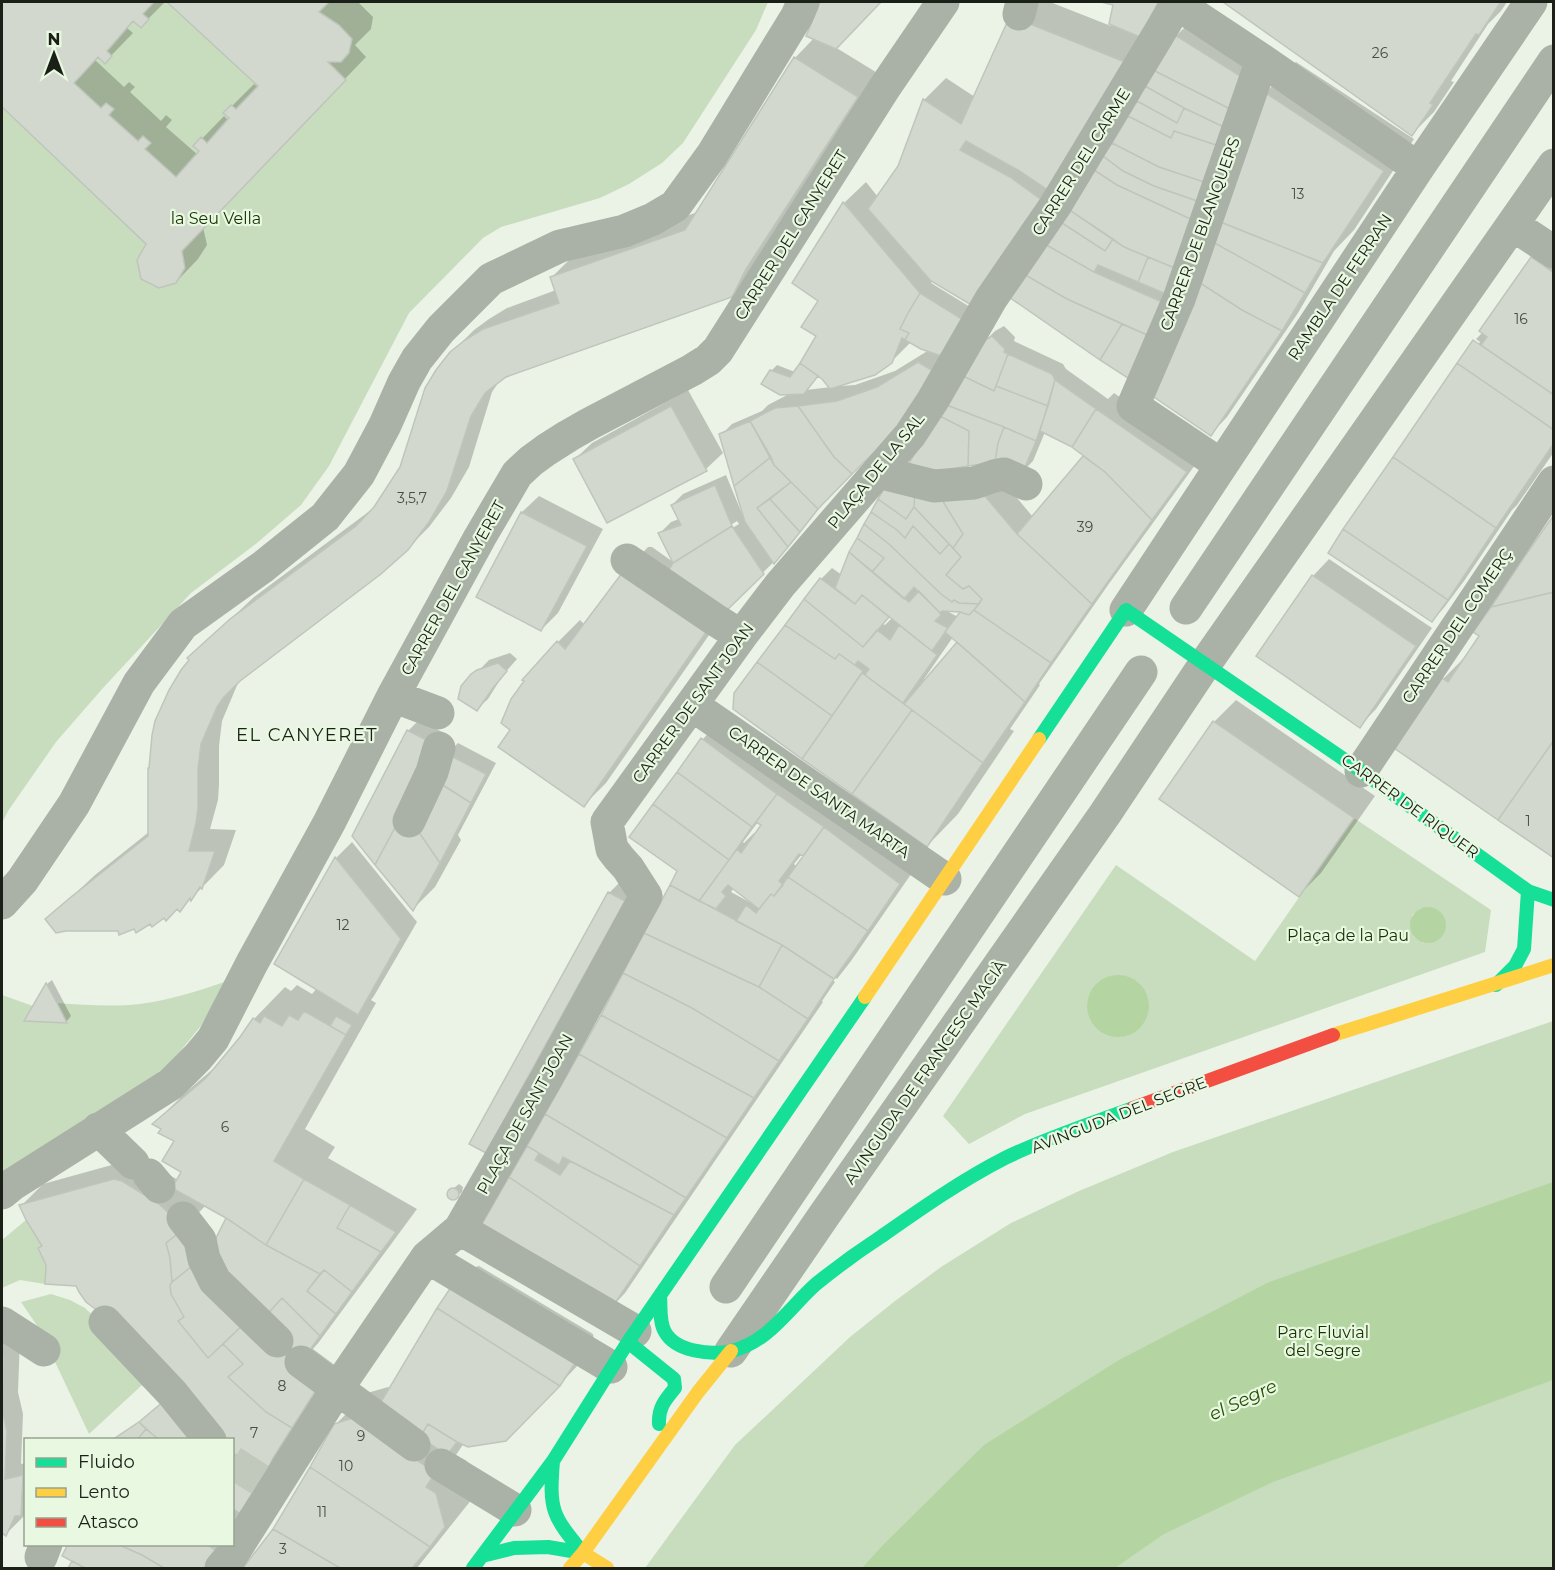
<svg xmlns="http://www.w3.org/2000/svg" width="1555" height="1570" font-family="Montserrat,sans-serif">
	<rect width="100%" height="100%" fill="#ebf3e7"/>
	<path fill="#c8ddbd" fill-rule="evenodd" d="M2 2H768L756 30 683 143 662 163 629 184 600 198 501 227 483 238 409 313 329 466 301 505 257 543 191 593 103 688 56 742 8 811 2 823Z
		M1354 818 1491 910 1485 952 1025 1114 969 1144 943 1116 1116 865 1255 961ZM1421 908 1424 943 1414 937 1412 915ZM1147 996C1151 1016 1144 1029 1125 1036L1087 1001Z
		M230 980 200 1027 164 1071 2 1188V995L33 1006 66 1022 57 1003C85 1005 112 1007 140 1004 171 1000 201 990 230 980Z
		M1553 1021V1568H645L735 1445 850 1337 895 1301 941 1267 1011 1223 1079 1191 1173 1152Z
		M26 1220 42 1246 38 1248 46 1265 45 1284 20 1280 2 1288V1240Z
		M51 1294 70 1300 85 1308 154 1374 89 1434 40 1330 21 1302Z"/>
	<path fill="#b4d5a2" d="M1410 925a18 18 0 1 1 36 0a18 18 0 1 1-36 0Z
		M1087 1006a31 31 0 1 1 62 0a31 31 0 1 1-62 0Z
		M1553 1182V1380L1273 1482 1164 1534 1115 1568H862L882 1546 984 1445 1119 1360 1269 1282Z"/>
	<path fill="#0003" fill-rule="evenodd" d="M2 2H165L141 26 134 20 127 28 133 33 105 62 98 56 95 60 124 87 129 82 135 87 130 92 161 121 166 115 172 120 166 127 198 155 201 151 195 146 224 116 229 121 231 118 225 113 254 84 259 88 260 86 169 2H358L373 17 371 29 355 45 366 57 203 227 207 245 198 259 176 282 148 244 2 106Z
		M821 2H880L835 47 879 74 754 273 731 296 505 376 500 380 492 392 469 467 451 498 429 527 407 549 242 678 238 683 222 721 219 746V785L218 800 210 829 236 830 224 865 180 910 177 908 165 916 135 927 120 929 47 920 95 875 149 832 192 660 189 658 254 597 375 507 401 468 451 353 474 330 489 319 507 308 556 290 552 277 574 255 698 212 795 58 814 38 808 36Z
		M1026 2H1050L1111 26 1115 4 1107 2H1162L1150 24 1138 37 1146 40 995 282 933 280 931 283 975 310 957 345 829 496 785 551 730 605 606 783 584 805 512 729 558 642 580 620 585 625 626 570 648 547H652L676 564 660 533 671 522 679 519 672 505 683 494 726 475 743 516 745 515 721 435 732 424 762 411 768 405 791 393 771 371 777 365 795 372 818 336 820 300 844 203 866 182 878 197 899 166 924 100 946 78 975 97ZM911 342 929 350 895 371 855 385 840 386V385L891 362ZM818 375 831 387 806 390ZM737 521 739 524 683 558V555Z
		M1226 2H1507L1501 11 1488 24 1451 81 1454 82 1434 112 1412 134Z
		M1187 25 1255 68 1145 369 1009 295 1176 36Z
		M1296 62 1414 139 1354 230 1334 251 1298 313 1227 417 1211 434 1265 93Z
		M1554 236V452L1517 505 1512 510 1464 581 1443 609 1432 620 1478 345 1480 342 1476 339 1483 332 1532 258Z
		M1004 326 1015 337 1014 341 1063 364 1066 369 1108 399 1114 393 1203 454 1108 585 1039 684 1040 685 1010 729 1014 731 958 814 927 846 735 708V693L821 579 832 568 842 575 887 486 996 473 1033 517 1086 456 1073 446 1045 432 1033 461 1022 472 1005 463 983 343 995 331ZM945 610 963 611 958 617ZM890 615 892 618 885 625 883 624ZM953 637 959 642 926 680 924 679Z
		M688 390 723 453 706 469 607 521 575 459 592 443Z
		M539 496 603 529 558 613 541 630 478 597 522 512Z
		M1554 517V856L1396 747 1443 679 1465 657H1466L1481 635 1476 632Z
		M1329 559 1432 628 1376 709 1360 726 1258 656 1313 576Z
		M510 653 517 659 503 675 488 699 477 709 463 687 489 660Z
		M1236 700 1375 796 1321 873 1299 895 1214 722Z
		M419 720 444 733 447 754 458 743 496 763 458 835 461 840 435 887 413 909 408 731Z
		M713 728 916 867 851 961 837 979 786 946V950L835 982 822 1001 823 1002 625 1293 609 1310 479 1232 594 1032 679 871 631 837 703 739ZM758 822 763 825 756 835 754 833 744 843 743 842ZM802 854 805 856 797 867 794 864ZM734 888 754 903 753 904 731 892Z
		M352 842 417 922 374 996 371 1000 376 1003 305 1129 335 1147 328 1158 417 1209 319 1342 313 1349 336 1366 232 1528V1440H112L146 1417 181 1387 77 1284 47 1265 43 1245 21 1206 43 1184 137 1158 144 1160 178 1180 183 1171 176 1141 163 1129 154 1124 185 1093 221 1062 254 1019 285 987 291 991 297 985 312 994 317 988 336 858ZM206 1205 227 1218 207 1254 190 1222Z
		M626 876 640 884 502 1135 471 1144 609 893Z
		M52 980 71 1016 67 1021 27 1020 47 984Z
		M459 1184 463 1187 462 1192 457 1197 451 1198 449 1196 450 1191Z
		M479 1266 593 1334 594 1340 580 1363 528 1418 464 1443 456 1455 467 1461 476 1494 417 1568H245L275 1529 335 1425 367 1393 388 1387 391 1389 472 1268Z
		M2 1329 20 1339 18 1392 23 1414 21 1464 26 1463V1511L23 1517 6 1534 2 1532Z
		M69 1544H225L211 1568H69L74 1561Z"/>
	<path fill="#d2d8ce" stroke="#bfc5bc" stroke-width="1.5" d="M2 2H154L143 14 149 19 141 28 133 21 107 51 112 56 105 64 98 57 74 83 101 108 106 103 114 109 109 115 138 141 143 136 151 143 145 149 176 177 199 151 193 146 201 137 207 143 229 118 223 113 231 105 236 109 258 86 167 2H329L319 12 339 25 352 39 349 53 341 62H328L346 80 182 251 185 268 176 283 159 288 141 279 137 260 146 244 2 107Z
		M820 2H881L836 49 806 36Z
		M1101 2H1158L1140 37 1109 24 1113 5Z
		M1223 2H1498L1500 3 1479 35 1476 34 1430 103 1433 105 1412 136Z
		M1010 16 1125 62 1051 192 1018 170 966 141 960 150 1010 177 1043 201 973 306 931 281 868 209 898 166 923 99 961 124Z
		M1175 35 1245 79 1234 111 1153 70Z
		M794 57 858 97 746 269 732 297 506 377 485 393 471 416 447 491 429 522 408 550 381 574 240 681 223 698 217 707 201 744 198 769V808L196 823 189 851H215L202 889 200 887 191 901 190 898 180 912 177 909 166 921 164 918 152 927 150 924 136 933 134 929 119 935 118 931H66L56 933 45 919 71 897 148 836V768H149L152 735 155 721 169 690 181 670 189 660 187 658 230 619 356 526 374 507 400 467 425 388 436 370 450 352 465 340 483 329 559 303 550 277 685 230Z
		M1153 70 1234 111 1228 129 1184 108 1145 86Z
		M1145 86 1184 108 1177 123 1137 101Z
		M1264 92 1384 171 1323 263 1218 221Z
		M1137 101 1177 123 1184 108 1228 129 1222 147 1174 131 1171 138 1128 116Z
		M1128 116 1171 138 1174 131 1222 147 1210 184 1159 167 1112 143Z
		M1112 143 1159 167 1210 184 1203 203 1154 186 1123 171 1103 156Z
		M1103 156 1123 171 1154 186 1203 203 1199 223 1117 185 1094 170Z
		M1094 170 1117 185 1199 223 1182 271 1124 247 1068 209Z
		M843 202 920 293 908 313 900 329 909 333 905 340 902 338 892 363 875 375 830 389 822 379 800 363 816 336 801 327 818 301 792 283Z
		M1068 209 1113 239 1105 251 1059 221Z
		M1059 221 1105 251 1113 239 1124 247 1148 257 1138 282 1098 265 1094 272 1043 243Z
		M1218 221 1323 263 1305 293 1211 241Z
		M1211 241 1305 293 1282 331 1242 310 1197 281Z
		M1043 243 1094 272 1169 305 1154 338 1067 299 1022 273Z
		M1148 257 1182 271 1173 297 1138 282Z
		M1531 257 1554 273V395L1481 345 1487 337 1479 331Z
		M1022 273 1067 299 1122 324 1100 360 1006 295Z
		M1197 281 1242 310 1282 331 1211 436 1148 393Z
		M920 293 965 321 947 358 921 349 905 340 909 333 900 329 908 313Z
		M1122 324 1154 338 1134 382 1100 360Z
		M992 336 1005 349 1004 352 1008 354 994 391 961 375 982 342Z
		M1473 340 1554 395V430L1457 363Z
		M1008 354 1052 374 1055 380 1048 406 996 386Z
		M918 362 935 372 905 422 852 474 834 457 798 406 837 401 877 387Z
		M800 363 818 376 804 394 780 395 761 384 770 370 790 377Z
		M1457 363 1554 430V443L1496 528 1393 457Z
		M961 375 994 391 996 386 1048 406 1036 441 1004 427 944 404Z
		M1055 380 1096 409 1072 447 1040 431Z
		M944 404 1004 427 998 443 995 462 968 466 969 431 938 415Z
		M671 406 707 471 607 523 573 459Z
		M798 406 834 457 852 474 818 509 774 465 750 421 775 408Z
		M1096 409 1187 472 1152 520 1105 472 1072 447Z
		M938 415 969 431 968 466 926 473 909 463Z
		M750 421 771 457 734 486 719 434Z
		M1004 427 1036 441 1022 474 995 462 998 443Z
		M1083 456 1105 472 1152 520 1092 604 1017 534Z
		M771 457 774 465 791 482 757 508 788 547 774 564 745 522 734 486Z
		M1393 457 1496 528 1448 600 1343 529Z
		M791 482 818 509 800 532 770 499Z
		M715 485 732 526 673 563 658 533 681 525 671 505Z
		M886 485 915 491 914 507 906 519 878 499Z
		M979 489 1017 534 1092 604 1051 663 974 610 982 599 969 586 963 589 946 575 961 557 953 548 963 534 939 495Z
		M915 491 939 495 963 534 953 548 914 507Z
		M770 499 800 532 788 547 757 508Z
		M878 499 906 519 914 507 949 544 940 554 913 526 905 538 897 530 871 512Z
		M521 512 587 546 541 631 476 597Z
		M871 512 897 530 905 538 913 526 940 554 949 544 961 557 946 575 963 589 969 586 982 599 979 604 959 603 954 600 952 602 941 594 890 545 864 524Z
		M1553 516 1554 592 1491 607 1525 556Z
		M864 524 890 545 941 594 952 602 954 600 959 603 979 604 974 610 969 615 960 612 942 611 940 613 914 587 904 599 872 572 884 558 857 538Z
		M732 526 764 574 722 615 665 577 673 563Z
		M1343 529 1448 600 1432 622 1328 553Z
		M857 538 884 558 872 572 849 552Z
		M849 552 909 602 919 591 940 613 941 615 935 621 948 628 932 651 862 595 855 604 835 588Z
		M625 569 709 628 584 807 498 747 510 730 501 723 511 699 524 681 522 680 557 641 565 649Z
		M1312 575 1416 646 1360 728 1256 656Z
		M820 578 855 604 862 595 889 617 863 647 804 599Z
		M1554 592V740L1498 820 1394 748 1442 678 1448 682 1479 636 1473 632 1491 607Z
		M804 599 863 647 877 630 890 640 899 625 937 655 903 703 865 675 869 669 858 661 855 665 839 654 835 659 785 625Z
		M974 610 1051 663 1025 702 945 632 960 612 969 615Z
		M785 625 835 659 839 654 863 671 832 716 757 662Z
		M957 642 1025 702 983 763 904 704Z
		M757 662 832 716 802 759 733 709 734 693Z
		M498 663 507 671 493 688 477 711 458 699 461 686 471 674 477 670Z
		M862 673 912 710 852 794 802 759Z
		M912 710 983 763 927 847 852 794Z
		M1213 721 1354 818 1299 897 1159 799Z
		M407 730 434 744 414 792 375 865 352 836Z
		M701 738 777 794 752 827 677 772Z
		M1554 740V858L1498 820Z
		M445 753 486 774 471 803 438 782Z
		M677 772 752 827 729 860 653 804Z
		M438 782 471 803 440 863 414 825Z
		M777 794 824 827 803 856 799 854 779 881 783 885 774 896 771 894 759 909 728 885 722 892 726 896 716 909 699 901 737 849 741 853 761 825 756 822Z
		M653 804 729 860 699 901 670 885 677 871 629 837Z
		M399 820 414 825 440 863 413 911 375 865Z
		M824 827 900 884 868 931 788 877Z
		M335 857 401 939 358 1015 274 964Z
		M788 877 868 931 834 979 782 945 736 921 746 905 756 913 771 894 774 896Z
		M670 885 782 945 759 987 644 933Z
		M608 892 625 901 486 1153 469 1144Z
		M644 933 759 987 808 1019 779 1061 692 1008 623 973Z
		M782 945 834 979 808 1019 759 987Z
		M623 973 692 1008 779 1061 754 1098 601 1015Z
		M46 983 57 1003 67 1023 24 1021Z
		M304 1011 346 1035 274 1161 304 1179 266 1245 226 1218 172 1188 181 1172 162 1161 174 1141 158 1133 161 1129 152 1124 206 1078 240 1037 253 1018 260 1023 264 1016 282 1026 289 1015 298 1020Z
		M601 1015 754 1098 727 1138 579 1054Z
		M336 1016 352 1025 346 1035 330 1026Z
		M579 1054 727 1138 686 1198 545 1114Z
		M545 1114 686 1198 674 1215 563 1157 559 1165 527 1146Z
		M527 1146 539 1153 535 1160 560 1175 570 1161 674 1215 640 1266 509 1177Z
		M509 1177 640 1266 609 1312 477 1233Z
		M114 1179 122 1181 159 1204 185 1228 166 1243 170 1258 172 1282 170 1285 171 1294 184 1317 178 1321 208 1358 223 1344 243 1364 228 1377 266 1412 292 1428 273 1458 260 1485 233 1464 240 1455 232 1454V1440H218L98 1311 86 1302 79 1292 76 1286 45 1284 46 1265 38 1248 42 1246 26 1220 19 1205Z
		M304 1179 350 1205 337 1228 381 1252 352 1292 324 1270 320 1274 266 1245Z
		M447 1194a6 6 0 1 1 12 0a6 6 0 1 1-12 0Z
		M350 1205 396 1232 381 1252 337 1228Z
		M226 1218 266 1245 320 1274 307 1291 336 1314 320 1336 282 1298 262 1320 216 1256V1238Z
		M185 1228 196 1263 172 1282 170 1258 166 1243Z
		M196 1263 248 1320 208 1358 178 1321 184 1317 171 1294 170 1285 172 1282Z
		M324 1270 352 1292 336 1314 307 1291Z
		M453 1284 578 1358 560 1386 437 1308Z
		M282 1298 320 1336 298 1366 274 1345 262 1320Z
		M437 1308 560 1386 506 1441 468 1447 457 1442 428 1424 420 1437 378 1407Z
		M248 1320 298 1366 320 1384 292 1428 266 1412 228 1377 243 1364 223 1344Z
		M2 1354 4 1356 2 1409 7 1431 5 1479 23 1475 21 1516H15L6 1536 2 1533Z
		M170 1396 194 1440H160L152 1434 139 1422Z
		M356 1417 435 1473 426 1487 436 1493 445 1527 430 1547 310 1467 334 1424Z
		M139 1422 146 1429 137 1440H112Z
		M428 1424 457 1442 447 1455 420 1437Z
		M146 1429 152 1434 160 1440H137Z
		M233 1464 260 1485 241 1514 232 1508Z
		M310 1467 430 1547 412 1568H340L273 1529Z
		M273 1529 340 1568H243Z
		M68 1544H117L142 1555 164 1568H85L62 1556Z
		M117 1544H206L216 1551 206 1568H164L142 1555Z
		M72 1561 85 1568H68Z"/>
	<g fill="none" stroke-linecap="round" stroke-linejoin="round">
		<path stroke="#c1c9bd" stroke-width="33" stroke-dasharray="33 16" stroke-linecap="butt" d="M232 1462 262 1481"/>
		<path stroke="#aab1a6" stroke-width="33" d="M1176 3 1262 60 1418 168
			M1019 14 1022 2
			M1513 225 1554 252
			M1221 465 1133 406 1179 299 1262 60
			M878 472 934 486 974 483 994 476 1004 474 1026 484
			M627 560 714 619 741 636
			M1186 608 1554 61
			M1126 610 1418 168 1531 2
			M393 696 438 713
			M692 705 945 879
			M1361 771 1554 482
			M409 821 432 772 439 748
			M2 903 22 881 74 804 139 683 183 624 264 566 325 517 359 474 385 425 404 382 417 359 441 329 491 279 560 246 624 231 653 219 675 206 712 155 797 16 803 2
			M98 1129 133 1163
			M149 1175 159 1187
			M2 1193 13 1184 171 1084 198 1057 213 1039 252 963 329 823 393 696 480 537 517 474 531 461 546 450 568 436 589 424 692 370 708 360 718 350 885 87 943 2
			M183 1218 200 1240 204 1259 215 1281 277 1341
			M460 1229 635 1331
			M427 1257 611 1367
			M726 1287 1141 672
			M105 1322 172 1393 210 1440
			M2 1323 44 1350
			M731 1351 825 1214 1105 814 1205 664 1554 165
			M301 1362 414 1445
			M441 1465 515 1510
			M41 1557 46 1544
			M221 1568 232 1555 337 1389 427 1257 460 1229 545 1081 646 896 628 868 619 858 612 849 607 822 741 636 780 585 910 435 933 400 991 299 1055 206 1178 2"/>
		<path stroke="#16e098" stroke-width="14" d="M1039 739 1126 610 1361 771 1528 891 1554 900
			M1496 985 1515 966 1524 949 1528 891
			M660 1296C661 1307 659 1322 665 1332 676 1352 711 1355 731 1351 768 1343 790 1307 816 1284 837 1267 859 1251 882 1236 922 1208 962 1180 1005 1158 1046 1138 1090 1124 1133 1108
			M628 1342 674 1379 675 1388C665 1400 658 1408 659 1424
			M553 1461C549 1511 552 1515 583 1553
			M482 1556 514 1548 548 1547 583 1553
			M473 1568 553 1461 628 1342 865 997"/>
		<path stroke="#ffcf43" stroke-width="14" d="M865 997 1039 739
			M1333 1035 1554 965
			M583 1553 607 1568
			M570 1568 583 1553 698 1392 731 1351"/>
		<path stroke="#f24e42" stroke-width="14" d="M1133 1108 1333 1035"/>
	</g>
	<g text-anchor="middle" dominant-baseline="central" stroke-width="4.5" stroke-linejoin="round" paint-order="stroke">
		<g font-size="14" fill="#484e45">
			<text x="1380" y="53">26</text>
			<text x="1298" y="194">13</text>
			<text x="1521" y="319">16</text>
			<text x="412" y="498">3,5,7</text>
			<text x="1085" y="527">39</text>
			<text x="1528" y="821">1</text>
			<text x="343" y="925">12</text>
			<text x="225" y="1127">6</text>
			<text x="282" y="1386">8</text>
			<text x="254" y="1433">7</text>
			<text x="361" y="1436">9</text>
			<text x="346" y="1466">10</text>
			<text x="322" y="1512">11</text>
			<text x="283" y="1549">3</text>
		</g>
		<g font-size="16" fill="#1a2017" stroke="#e9f9e1">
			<text transform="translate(1081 162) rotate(-58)">CARRER DEL CARME</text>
			<text transform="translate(1200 234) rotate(-70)">CARRER DE BLANQUERS</text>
			<text transform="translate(791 235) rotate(-58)">CARRER DEL CANYERET</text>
			<text transform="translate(1340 287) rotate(-56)">RAMBLA DE FERRAN</text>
			<text transform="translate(876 471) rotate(-51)">PLAÇA DE LA SAL</text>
			<text transform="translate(453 588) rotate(-61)">CARRER DEL CANYERET</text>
			<text transform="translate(1457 626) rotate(-56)">CARRER DEL COMERÇ</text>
			<text transform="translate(693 703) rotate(-54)">CARRER DE SANT JOAN</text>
			<text transform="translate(819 792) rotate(35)">CARRER DE SANTA MARTA</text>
			<text transform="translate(1410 806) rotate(36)">CARRER DE RIQUER</text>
			<text transform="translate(925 1072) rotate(-55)">AVINGUDA DE FRANCESC MACIÀ</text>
			<text transform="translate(525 1114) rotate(-61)">PLAÇA DE SANT JOAN</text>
			<text transform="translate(1119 1115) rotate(-21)">AVINGUDA DEL SEGRE</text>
		</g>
		<g font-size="16" fill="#173202" stroke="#e9f9e1">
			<text x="216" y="218">la Seu Vella</text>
			<text x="1348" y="935">Plaça de la Pau</text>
			<text x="1323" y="1332">Parc Fluvial<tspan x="1323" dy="18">del Segre</tspan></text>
		</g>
		<g font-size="18" letter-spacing="1.5" fill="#1a2017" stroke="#e9f9e1">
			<text x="307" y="735">EL CANYERET</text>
		</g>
		<g font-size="18" font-style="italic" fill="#264d05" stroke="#e9f9e1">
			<text transform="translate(1243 1400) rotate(-25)">el Segre</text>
		</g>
	</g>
	<rect width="1555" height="1570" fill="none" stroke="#1a2017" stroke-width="6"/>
	<rect x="24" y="1438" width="210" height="108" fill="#e9f9e1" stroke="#96a290" stroke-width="1.5"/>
	<rect x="36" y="1458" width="30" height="9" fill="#16e098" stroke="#96a290" stroke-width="1.5"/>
	<text x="78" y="1468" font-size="18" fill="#1a2017">Fluido</text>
	<rect x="36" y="1488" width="30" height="9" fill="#ffcf43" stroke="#96a290" stroke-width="1.5"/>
	<text x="78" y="1498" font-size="18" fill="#1a2017">Lento</text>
	<rect x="36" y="1518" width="30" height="9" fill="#f24e42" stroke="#96a290" stroke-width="1.5"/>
	<text x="78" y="1528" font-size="18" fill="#1a2017">Atasco</text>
	<g transform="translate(54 54)" stroke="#e9f9e1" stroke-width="4.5" paint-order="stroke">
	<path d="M0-4.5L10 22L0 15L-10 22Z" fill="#1a2017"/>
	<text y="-9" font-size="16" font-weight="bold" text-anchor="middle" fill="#1a2017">N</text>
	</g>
</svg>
